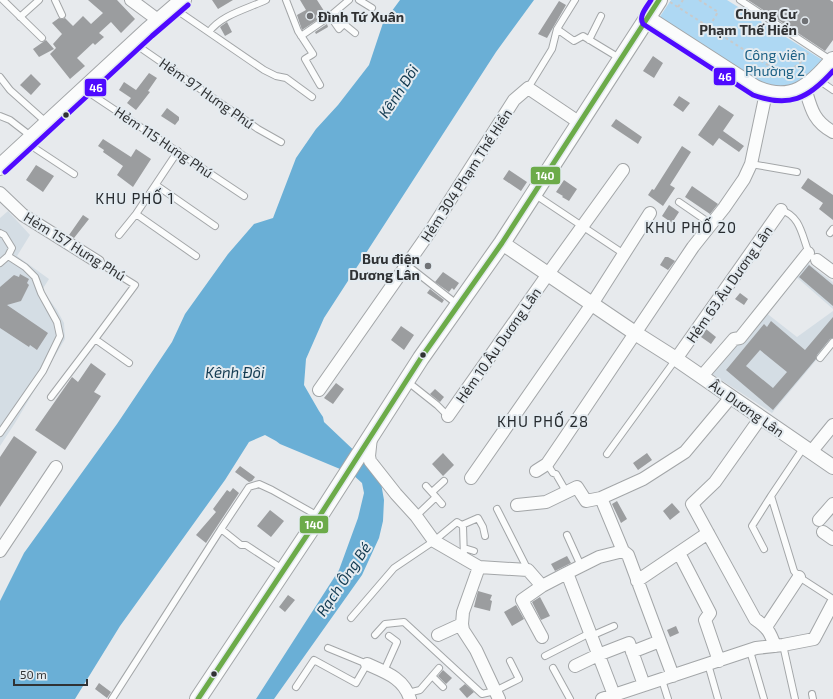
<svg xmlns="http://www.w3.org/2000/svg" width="833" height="699" font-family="'Exo 2',sans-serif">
	<rect width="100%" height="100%" fill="#e7eaed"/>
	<path fill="#d4dde4" d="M8 211 30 235 17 256 49 279 42 290 57 310 64 323 65 339 15 423 0 446V218Z
		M805 261 833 282V309L794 275Z
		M833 311V340L772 413 709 372 765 312 797 337Z"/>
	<path fill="#aed8f3" d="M671 0H727L824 61 802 82 770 91 659 18Z"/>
	<path fill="#6aafd6" d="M400 0H534L496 52 324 318 306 359 304 385 319 411 323 417 324 422 362 458 381 483 384 500 383 521 379 538 362 575 274 699H256L339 570 358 518 364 493 362 483 352 474 280 444 276 441 265 435 249 442 225 480 120 626 75 699H0V601L24 553 117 424 172 342 185 314 228 254 254 224 273 218 296 158 316 129 338 105 369 65 383 23Z"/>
	<path fill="#9b9d9f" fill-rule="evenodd" d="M88 0H117L135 19 121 33 111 22 99 33 104 37 95 45 93 43 77 58 85 66 70 79 50 54 56 48 53 44 62 34 52 23 59 18 62 19 65 18 73 26 83 16 91 24 103 13Z
		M212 0H233L218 9Z
		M300 0H317L326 14 302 30 297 15 306 10Z
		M748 0H830L833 2V40L825 51Z
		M559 1 566 5 547 38 538 34Z
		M227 22 232 32 225 36 220 27Z
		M327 24 328 27 316 34 315 32Z
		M46 40 54 49 39 57 33 49Z
		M653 56 663 63 654 78 643 71Z
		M149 73 157 78 148 91 150 92 136 110 127 103 131 98 119 90 124 82 136 90Z
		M31 74 41 84 31 95 20 85Z
		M679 96 690 103 683 112 673 105Z
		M719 105 734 115 723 131 744 146 739 152 719 138 713 146 698 135Z
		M167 108 179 117V120L175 125 161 116Z
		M616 119 642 137 638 144 611 126Z
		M103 139 131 157 136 149 151 159 133 187 117 175 123 166 103 152 104 150 98 146Z
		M682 146 691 152 670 185 675 188 663 206 648 195 652 189 654 190Z
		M36 165 54 176 43 192 26 180Z
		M509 170 527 182 521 191 503 179Z
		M808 178 833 195V220L819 209 823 203 801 188Z
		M564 180 577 189 569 201 562 197 563 196 556 192Z
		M692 186 718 204 710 214 685 197Z
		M669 205 679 212 672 223 662 216Z
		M83 215 89 219 74 238 69 235Z
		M665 257H668L675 261 668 270 660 265Z
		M809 265 833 285V306L799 277Z
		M443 272 459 283 454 290 452 288 449 292 435 282Z
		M20 274 29 279 27 283 29 285 21 301 7 305 48 333 37 350 30 345 29 347 0 328V287L14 275 19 277Z
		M430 289 444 300 442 303 427 293Z
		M740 293 748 299 744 305 735 299Z
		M833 317V338L830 339 817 355 816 359 773 410 726 370 764 324 767 327 771 321 805 350ZM760 350 787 372 773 388 746 366Z
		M401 326 414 335 404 350 391 340Z
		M706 329 716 337 711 344 701 337Z
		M91 363 106 374 94 392 101 396 65 450 35 430 72 377 78 382Z
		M336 383 344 389 333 404 324 398Z
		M435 389 444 397 440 402 430 394Z
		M14 436 37 452 0 507V457Z
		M443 453 454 465 443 476 432 464Z
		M647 453 652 460 638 470 633 463Z
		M240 466 255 477 252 481 249 482 235 472Z
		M233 488 239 493 206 543 196 535 216 512 213 509 227 490 230 492Z
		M617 501 627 519 621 523 612 504Z
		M672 503 680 512 670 520 663 511Z
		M270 510 284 521 271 537 257 526Z
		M567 556 571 563 555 571 551 564Z
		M478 591 492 595 490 600 492 601 490 611 474 607Z
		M288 595 295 600 285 612 279 607Z
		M540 597 550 616 541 620 532 602Z
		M516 605 524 619 512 626 504 612Z
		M676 626 679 633 670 637 667 630Z
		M443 670 452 678 446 684 438 676Z
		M99 683 111 692 107 698 95 689Z
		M465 684 474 692 467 698 459 689Z"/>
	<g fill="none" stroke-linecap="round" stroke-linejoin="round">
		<defs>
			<path id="service" d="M3 0 42 38
				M55 0 62 15
				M286 0 298 31 313 54 305 59 320 85
				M359 0 372 8
				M740 0 832 61
				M175 9 264 70 276 76 286 78 312 97
				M330 16 339 29 344 24 355 33
				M20 17 39 0
				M557 29 574 41 583 36 621 59
				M209 32C221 15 247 9 266 0
				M301 36 330 16 349 0
				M589 40 601 16
				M135 44 258 129 281 142
				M0 77 10 90 47 123
				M817 79 833 90
				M528 88 552 49 557 29 575 0
				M85 90 244 196
				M0 116 10 120 32 137
				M27 143 74 174
				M751 164 797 172
				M156 185 215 226
				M534 194 624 254
				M679 202 711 224
				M781 210C801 216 802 237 809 253
				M136 214 196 256
				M0 233 4 235 12 248 8 256 0 263
				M830 233 833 229
				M119 235 136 214 178 151
				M98 262 135 285 95 339 129 363
				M407 265 458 305
				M820 358 833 342
				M408 382 437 405 448 416
				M51 397 95 339
				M0 433 43 371 60 336 57 322 41 293 35 277 25 267 8 256
				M804 447 771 496 794 571 799 577 833 599
				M607 454 676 359
				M547 464 553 473 556 474 567 493
				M432 492 444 481
				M436 497 442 504
				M497 509 528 570
				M416 516 436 497 426 486
				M462 525 478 518 483 527 485 536
				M221 529 249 487 259 484 272 490 318 516
				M567 535 581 566
				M464 548 474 551
				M764 549 752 526 771 496
				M351 618 394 568 434 541 457 522 463 526 464 559
				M375 635 385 624 404 622 482 694 495 691 519 679 510 661
				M591 636 614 626
				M783 645 795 699
				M750 651 764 699
				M545 656 590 633
				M708 664 718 699
				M553 668 570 699
				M384 671 397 642 389 636
				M432 676 443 687
				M662 680 668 699
				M296 687 314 660 356 683 367 664 328 648
				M408 693 420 690 439 668
				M812 694 813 699
				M112 699 221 529 241 545H246L284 570"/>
			<path id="minor" d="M131 0 158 20
				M805 88C811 108 813 121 833 132
				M0 193 23 215 98 262
				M817 260 833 272
				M676 359 781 210
				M702 376 734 339 740 338 808 253
				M319 390 429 233 514 100 528 88 580 123
				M448 416 548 274 623 170
				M761 417 715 482 692 504 755 619C768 628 770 632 775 646
				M371 437 369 456 370 461 396 494 416 516 434 541 479 567 528 570 542 586 567 573 614 695
				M811 452 833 425
				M536 471 547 464 562 442 693 247 724 208 744 179 751 164 766 93
				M471 478 592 304 650 213
				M601 498 623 551 628 555 673 676
				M517 505 546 502 577 487 586 501 601 498 643 479 685 452 731 397
				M819 520 833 504
				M823 532 833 539
				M0 551 56 467
				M679 553 710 613 705 620 719 661
				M479 567 463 612 462 624 463 630 476 650 499 699
				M567 573 599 557 623 551
				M637 581 708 533
				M542 586 522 600 542 637
				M766 627 799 577
				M438 635 462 624
				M632 652 660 641
				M367 664C385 672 404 678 410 699
				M575 666 598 655 629 643 644 685
				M602 699 756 648 783 645 814 639 833 603"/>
			<path id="tertiary" d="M502 243 635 333 676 359 833 467"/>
			<path id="secondary" d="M648 19 755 88C791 105 811 86 833 60
				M0 167 147 31 183 0
				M198 699 319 517 421 358 502 243 659 0"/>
		</defs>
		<use href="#service" stroke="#a3a6a8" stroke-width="8"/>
		<use href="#minor" stroke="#a3a6a8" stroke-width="14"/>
		<use href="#tertiary" stroke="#a3a6a8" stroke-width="16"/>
		<use href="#secondary" stroke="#a3a6a8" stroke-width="18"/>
		<path stroke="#c9cacb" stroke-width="2" stroke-dasharray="3 3" stroke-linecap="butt" d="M699 0 718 12 709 27
			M670 2 766 64C786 73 796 71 808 53
			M678 7 683 0"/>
		<use href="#service" stroke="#fbfcfc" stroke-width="6"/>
		<use href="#minor" stroke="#fbfcfc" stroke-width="12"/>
		<use href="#tertiary" stroke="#fbfcfc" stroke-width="14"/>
		<use href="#secondary" stroke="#fbfcfc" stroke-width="16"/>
		<defs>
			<path id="bus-1" d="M198 699 319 517 421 358 502 243 659 0"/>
			<path id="bus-2" d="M651 0C647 7 638 16 643 24L753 95C789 108 808 99 833 71
				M5 172 152 36 188 5"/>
		</defs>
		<use href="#bus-1" stroke="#e4ebf0" stroke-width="8"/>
		<use href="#bus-2" stroke="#e4ebf0" stroke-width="8"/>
		<use href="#bus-1" stroke="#6cab49" stroke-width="5"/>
		<use href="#bus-2" stroke="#4f0aff" stroke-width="5"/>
	</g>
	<g fill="#707275" stroke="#e4ebf0" stroke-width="1.5">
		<circle cx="310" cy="16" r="4"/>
		<circle cx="805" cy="21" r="4"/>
		<circle cx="428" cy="266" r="4"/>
	</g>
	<g fill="#303234" stroke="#e4ebf0" stroke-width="1.5">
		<circle cx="66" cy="115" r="3.5"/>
		<circle cx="423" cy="355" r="3.5"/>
		<circle cx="214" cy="674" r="3.5"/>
	</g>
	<g text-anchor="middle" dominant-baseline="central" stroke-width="4" stroke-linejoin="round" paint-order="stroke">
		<g font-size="14" font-weight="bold" fill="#303234" stroke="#e4ebf0" text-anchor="end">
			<text x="797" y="13">Chung Cư<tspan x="797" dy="16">Phạm Thế Hiển</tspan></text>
			<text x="318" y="16" text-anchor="start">Đình Tứ Xuân</text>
			<text x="420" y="258">Bưu điện<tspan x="420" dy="16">Dương Lân</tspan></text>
		</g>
		<g font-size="14" fill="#195e83" stroke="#e4ebf0">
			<text x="775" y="54">Công viên<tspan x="775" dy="16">Phường 2</tspan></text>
		</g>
		<g font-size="14" fill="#303234" stroke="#e4ebf0">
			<text transform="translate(207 93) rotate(35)">Hẻm 97 Hưng Phú</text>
			<text transform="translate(164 142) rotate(34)">Hẻm 115 Hưng Phú</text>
			<text transform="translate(466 175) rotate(-57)">Hẻm 304 Phạm Thế Hiển</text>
			<text transform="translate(75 246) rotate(32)">Hẻm 157 Hưng Phú</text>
			<text transform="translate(729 284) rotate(-55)">Hẻm 63 Âu Dương Lân</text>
			<text transform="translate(498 345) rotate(-55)">Hẻm 10 Âu Dương Lân</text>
			<text transform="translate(747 408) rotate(35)">Âu Dương Lân</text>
		</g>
		<g font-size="15" font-style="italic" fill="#123a51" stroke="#e4ebf0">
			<text transform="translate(398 91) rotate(-57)">Kênh Đôi</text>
			<text x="235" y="372">Kênh Đôi</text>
			<text transform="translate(343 579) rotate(-56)">Rạch Ông Bé</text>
		</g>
		<g font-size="15" letter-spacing="1" fill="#272c30" stroke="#e4ebf0">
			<text x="135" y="198">KHU PHỐ 1</text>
			<text x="691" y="227">KHU PHỐ 20</text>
			<text x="543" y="421">KHU PHỐ 28</text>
		</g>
	</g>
	<g stroke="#e4ebf0" stroke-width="1.5">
		<rect x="713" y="67" width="23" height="19" rx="4" fill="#4f0aff"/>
		<rect x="84" y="78" width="23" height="19" rx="4" fill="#4f0aff"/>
		<rect x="530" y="166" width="31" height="19" rx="4" fill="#6cab49"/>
		<rect x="299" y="515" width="30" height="19" rx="4" fill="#6cab49"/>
	</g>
	<g font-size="11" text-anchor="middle" font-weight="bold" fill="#fff">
		<text x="725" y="81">46</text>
		<text x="96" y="92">46</text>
		<text x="545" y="180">140</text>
		<text x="314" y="529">140</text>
	</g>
	<path d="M14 679v6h73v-6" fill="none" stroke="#303234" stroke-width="2"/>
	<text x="20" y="679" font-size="12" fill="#303234" stroke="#e4ebf0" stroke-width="3" paint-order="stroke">50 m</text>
</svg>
